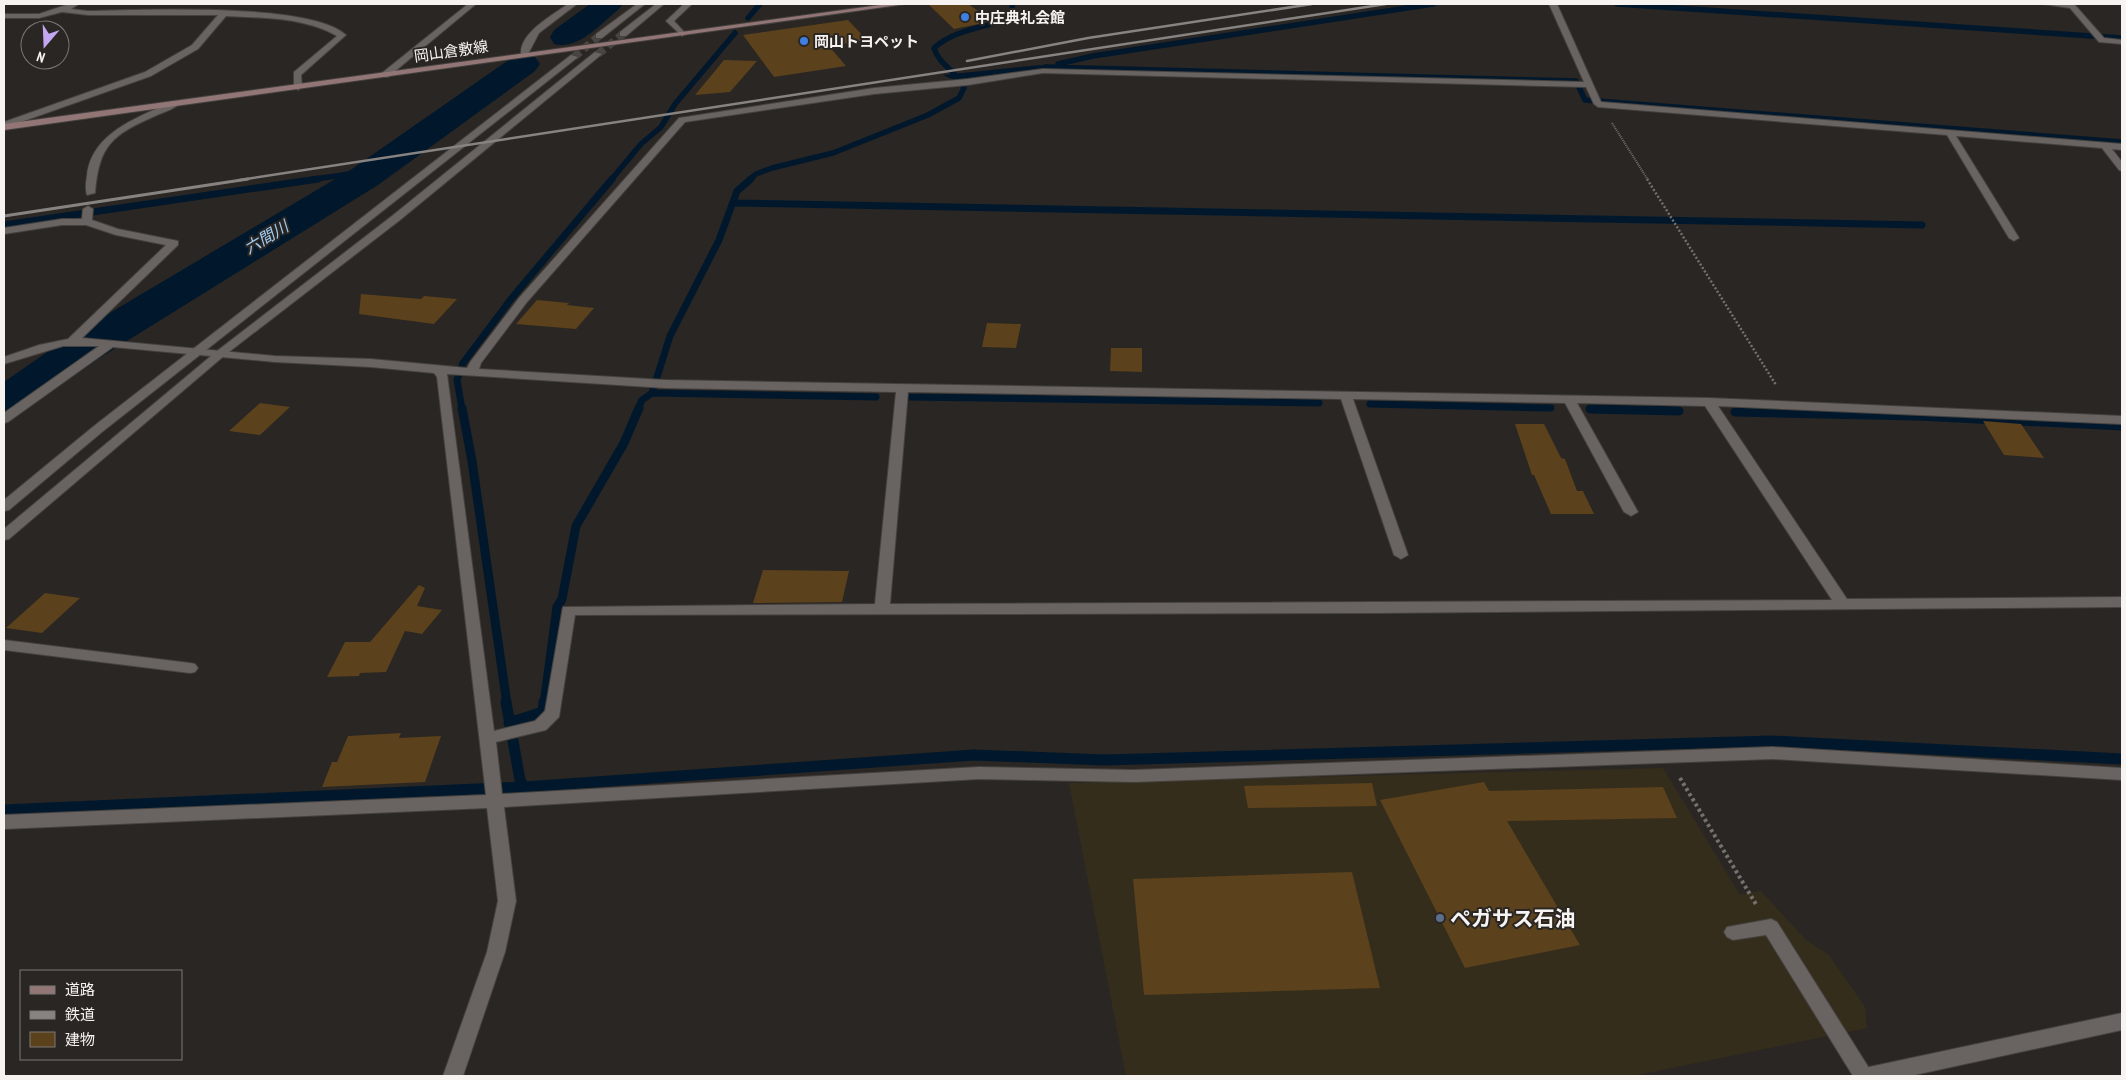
<svg xmlns="http://www.w3.org/2000/svg" width="2126" height="1080" font-family="'PT Sans Narrow','Noto Sans JP',sans-serif">
	<rect width="100%" height="100%" fill="#2a2623"/>
	<path fill="#352d1c" d="M1663 768 1740 895 1761 891 1806 940 1829 955 1865 1007 1867 1028 1633 1076H1126L1069 783Z"/>
	<path fill="#01182c" d="M1041 65 1046 68 954 80 943 75Z"/>
	<g fill="none" stroke-linecap="round" stroke-linejoin="round">
		<path stroke="#01182c" stroke-width="5.5" d="M1617 4 2122 38
			M748 18 760 4
			M1058 64 1093 56 1433 4
			M1045 67 1576 81 1585 100 2122 142
			M309 180 376 170
			M611 180 641 144 661 127 675 104 735 33
			M749 180 756 174 772 168 833 153 928 115 959 98 964 88C957 71 939 65 934 48 955 29 987 27 1013 18L1012 4"/>
		<path stroke="#01182c" stroke-width="7" d="M733 203 1922 225
			M4 225 318 179
			M652 393 876 397
			M909 397 1319 403
			M1370 404 1551 408
			M462 409 457 380 463 363 511 299 612 179
			M638 409 642 400 652 393 670 336 719 240 737 191 751 179
			M1590 409H1611"/>
		<path stroke="#01182c" stroke-width="9" d="M462 408 472 461 507 704
			M1590 409 1679 411
			M1735 412 1917 416 2122 426
			M544 704 557 607 562 599 576 526 624 443 639 408"/>
		<path stroke="#01182c" stroke-width="11" d="M506 702 520 780 524 787
			M509 723 543 712 544 702
			M4 810 524 787 974 755 1104 760 1772 741 2122 759"/>
		<path fill="#01182c" fill-rule="evenodd" d="M590 4H623L618 10C599 25 579 50 554 44L550 37 554 30Z
			M524 54 535 57 540 64 535 71 378 185 98 359 21 413 4 417V382L66 339 352 169 513 57Z"/>
	</g>
	<path fill="#5b411c" d="M928 4H968L993 21 954 29Z
		M848 20 867 40 829 46 846 66 774 77 743 35Z
		M724 60 757 61 730 92 695 95Z
		M361 294 421 299 424 296 457 299 434 324 359 314Z
		M537 300 569 303 567 305 594 308 576 329 516 324Z
		M987 323 1021 324 1016 348 982 347Z
		M1111 348H1142V372L1110 371Z
		M260 403 290 407 260 435 229 431Z
		M1983 421 2021 424 2044 458 2004 455Z
		M1515 424H1544L1561 458 1565 459 1577 491H1583L1594 514H1551L1534 475H1532Z
		M763 570 849 571 842 602 753 603Z
		M419 585 425 588 417 606 442 610 422 634 405 631 386 672 360 673 359 676 327 677 345 642H370Z
		M45 593 80 598 42 633 6 628Z
		M401 733 399 738 441 736 425 782 322 787 332 762H337L348 736Z
		M1484 782 1489 791 1663 787 1677 818 1507 821 1580 945 1465 968 1380 800Z
		M1372 783 1377 806 1248 808 1244 786Z
		M1352 872 1380 988 1144 995 1133 879Z"/>
	<g fill="none" stroke-linecap="round" stroke-linejoin="round">
		<path stroke="#494542" stroke-width="8" stroke-dasharray="8 4.5" stroke-linecap="butt" d="M598 54 623 34
			M574 57 599 36"/>
		<defs>
			<path id="service" d="M1771 919 1777 922 1874 1076H1853L1766 935 1733 940 1727 937 1724 932 1727 927Z"/>
			<path id="minor" d="M69 4H79L71 9 88 11C140 10 311 2 346 35L301 75 302 87 298 90 294 87V72L337 36C304 17 263 18 226 16L198 49 151 76 4 128V122L145 72 192 45 218 15H88L62 12 39 18H4V14H39Z
				M468 4H476L388 77H382V73Z
				M684 4H692L674 21 686 34 682 36 666 21Z
				M1549 4H1557L1601 102 2122 144V150L2112 149 2122 162V171L2119 170 2102 148 1956 136 2019 238 2014 241 2009 238 1947 135 1598 107 1594 104 1586 87 1043 73 968 85 874 94 685 122 527 302 481 363 479 369 665 380 1709 398 2122 416V424L1718 406 1847 599 2122 597V607L1376 613 575 615 559 717 546 730 496 742 502 794 979 767 1134 770 1772 747 2122 768V780L1772 759 1134 782 979 779 504 807 516 901 505 952 463 1076H443L487 952 498 901 487 808 4 829V815L486 795 437 377 434 373 371 367 275 362 113 347 8 422 4 423V413L99 346H63L4 364V357L39 345 68 339 166 245 116 235 86 225H62L4 234V228L62 219H82L83 209 88 206 93 209 92 220 118 229 178 241V245L82 338 275 356 371 359 467 368 471 361 519 298 679 118 874 88 968 79 1043 69 1584 82ZM447 374 665 388 896 392 875 604 563 607 545 711 535 721 494 731ZM908 392 1341 399 1394 555 1401 559 1408 555 1353 399 1565 403 1624 512 1631 516 1638 512 1577 403 1705 406 1832 600 890 604Z
				M2043 4H2074L2104 38 2122 40V44L2099 42 2070 8Z
				M172 102 179 104C173 110 163 112 155 116 112 135 99 145 95 193L87 195C85 189 86 182 87 176 91 133 138 117 172 102Z
				M4 640 190 663 195 664 198 668 195 672 190 673 4 650Z"/>
			<path id="tertiary" d="M568 4H577L539 33 527 56H521C518 33 553 15 568 4Z
				M637 4H645L602 38H596V34Z
				M656 4H664L626 36H620V32Z
				M595 52 602 54 400 220 225 355 9 539 4 540V529L217 351 392 216Z
				M571 55 578 57 102 432 9 510 4 511V500L94 426Z
				M2122 1013V1030L1910 1076H1859L1862 1070 1869 1067Z"/>
			<path id="secondary" d="M887 4H906L4 130V124Z"/>
		</defs>
		<use href="#service" stroke="#44413e" stroke-width="2"/>
		<use href="#minor" stroke="#44413e" stroke-width="2"/>
		<use href="#tertiary" stroke="#44413e" stroke-width="2"/>
		<use href="#secondary" stroke="#44413e" stroke-width="2"/>
		<path stroke="#74716e" stroke-width="2" stroke-dasharray="1 1" stroke-linecap="butt" d="M1612 123 1648 180"/>
		<path stroke="#74716e" stroke-width="2.5" stroke-dasharray="2 2" stroke-linecap="butt" d="M1647 179 1776 385"/>
		<path stroke="#74716e" stroke-width="4" stroke-dasharray="3 3" stroke-linecap="butt" d="M1680 778 1757 906"/>
		<use href="#service" fill="#696461" fill-rule="evenodd"/>
		<use href="#minor" fill="#696461" fill-rule="evenodd"/>
		<use href="#tertiary" fill="#696461" fill-rule="evenodd"/>
		<use href="#secondary" fill="#927575" fill-rule="evenodd"/>
		<path stroke="#878381" stroke-width="2.5" d="M967 61 1088 38 1312 4
			M240 180 1386 4"/>
		<path stroke="#878381" stroke-width="3" d="M4 216 248 179"/>
	</g>
	<g fill="#3f7fe0" stroke="#2a2623" stroke-width="2">
		<circle cx="965" cy="17" r="5"/>
		<circle cx="804" cy="41" r="5"/>
	</g>
	<circle fill="#5c6f8a" stroke="#2a2623" stroke-width="2" cx="1440" cy="918" r="5"/>
	<g text-anchor="middle" dominant-baseline="central" stroke-width="4" stroke-linejoin="round" paint-order="stroke">
		<g font-size="15" font-weight="bold" fill="#f6f3f1" stroke="#2a2623" text-anchor="start">
			<text x="975" y="17">中庄典礼会館</text>
			<text x="814" y="41">岡山トヨペット</text>
		</g>
		<g font-size="15" fill="#f6f3f1" stroke="#2a2623">
			<text transform="translate(451 51) rotate(-8)">岡山倉敷線</text>
		</g>
		<g font-size="16" font-style="italic" fill="#a0cdf6" stroke="#2a2623">
			<text transform="translate(266 237) rotate(-31)">六間川</text>
		</g>
		<g font-size="21" font-weight="bold" fill="#f6f3f1" stroke="#2a2623" text-anchor="start">
			<text x="1450" y="918">ペガサス石油</text>
		</g>
	</g>
	<rect width="2126" height="1080" fill="none" stroke="#f6f3f1" stroke-width="10"/>
	<rect x="20" y="970" width="162" height="90" fill="#2a2623" stroke="#7c7875"/>
	<rect x="30" y="986" width="25" height="8" fill="#927575" stroke="#7c7875"/>
	<text x="65" y="995" font-size="15" fill="#f6f3f1">道路</text>
	<rect x="30" y="1011" width="25" height="8" fill="#878381" stroke="#7c7875"/>
	<text x="65" y="1020" font-size="15" fill="#f6f3f1">鉄道</text>
	<rect x="30" y="1032" width="25" height="15" fill="#5b411c" stroke="#7c7875"/>
	<text x="65" y="1045" font-size="15" fill="#f6f3f1">建物</text>
	<g transform="translate(45 45) rotate(199)"><circle r="24" fill="#2a2623" stroke="#7c7875"/>
	<path d="M0-4L9 19L0 12L-9 19Z" fill="#c3a7f2"/>
	<text y="-8" font-size="14" font-weight="bold" text-anchor="middle" fill="#f6f3f1">N</text>
	</g>
</svg>
